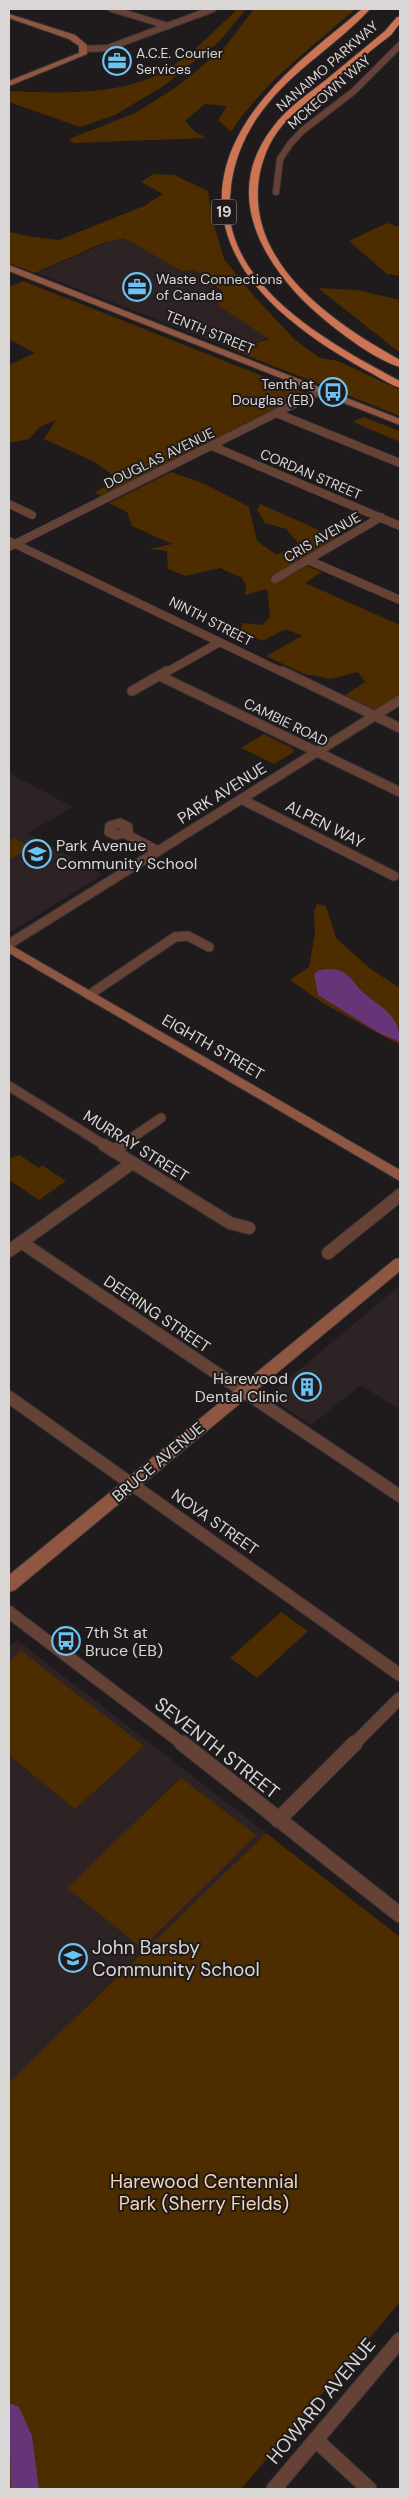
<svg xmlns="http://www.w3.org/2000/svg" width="409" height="2498" font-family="'DM Sans',sans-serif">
	<rect width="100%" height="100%" fill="#1f1a1b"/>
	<path fill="#2e2324" d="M135 236 187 271 197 269 267 338 235 350 37 273 111 241Z
		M9 773 73 807 28 833 102 875 9 933Z
		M400 1285V1410L361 1385 311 1425 268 1396Z
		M17 1640 266 1833 9 2082V1647Z"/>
	<path fill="#4d2d00" d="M238 9H246L219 42 162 87 115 115 80 127 9 102V91C57 93 114 96 159 74 189 59 213 31 238 9Z
		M254 9H355C312 48 263 82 231 132L218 120 227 106 205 104 185 121 195 132 207 138 73 143 69 139 135 113 178 86 225 47Z
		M153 174 174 175 208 191 212 218 224 259 254 296 295 340 320 358 338 361 400 390V416L233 350 269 339 219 306 218 298 223 292 196 270 182 271 124 238 103 243 35 273 9 263V232L33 237 59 240 144 206 163 194 141 182Z
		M387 223 400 227V276L387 274 349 241Z
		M23 281 305 393 102 496 94 493 118 479 95 462 44 439 56 420 40 427 29 439 9 443V365L35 353 9 339V287Z
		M318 288 357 290 400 300V353Z
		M363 417 400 431V442L353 422Z
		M171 472 205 484 249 507 257 541 277 555 298 543 286 529 265 523 257 510 260 504 337 538 270 577 278 582 307 566 322 572 305 583 400 625V695L375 710 345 695 365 682 358 672 331 679 304 674 266 656 302 636 286 629 262 641 241 631 242 623 262 625 270 617 267 589 245 595 246 585 242 578 220 568 185 576 168 569 167 551 150 549 172 544 132 526 127 512 109 503Z
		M264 734 292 748 294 752 274 764 241 748Z
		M14 838 31 847 9 860V841Z
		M317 904 326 906 336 938 372 970 400 988V1045L326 1005 290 980 309 967 315 933 314 911Z
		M19 1155 39 1168 42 1165 66 1181 39 1200 9 1180V1167L12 1165 9 1163V1159Z
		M281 1612 308 1631 257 1678 230 1658Z
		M21 1651 144 1746 75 1809 9 1755V1662Z
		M181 1778 256 1835 142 1948 67 1888Z
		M266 1833 400 1937V2302L241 2489H9V2082Z"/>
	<path fill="#663477" d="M328 969C352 970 350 981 365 994 383 1009 400 1016 400 1042L381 1034 318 995 314 974 319 970Z"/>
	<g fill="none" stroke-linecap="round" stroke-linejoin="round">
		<path fill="#663477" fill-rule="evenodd" d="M9 2403 19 2407 32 2436 39 2489H11Z"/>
		<defs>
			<path id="street-far4" d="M112 9 168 26
				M84 49 108 48 213 9
				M276 192 280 159 290 144 302 131 354 91 400 45"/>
			<path id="street-far3" d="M276 413 400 463
				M212 446 400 526
				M9 504 32 515
				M9 541 284 673
				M11 546 320 391
				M308 560 400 600
				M275 579 381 517
				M165 673 220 642"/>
			<path id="street-far2" d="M282 671 400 728
				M160 676 400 792
				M132 691 167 671
				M241 799 394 876
				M120 823 128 827V832L116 835 109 832 110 826Z
				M126 834 158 851
				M9 944 400 700
				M89 995 175 937 188 936 209 947
				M9 1086 106 1146
				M120 1146 161 1118"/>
			<path id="street-far1" d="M104 1145 230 1223 249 1228
				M113 1151 122 1145
				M21 1242 400 1496
				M9 1251 132 1163
				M328 1253 400 1195
				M9 1397 400 1675
				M9 1612 183 1744
				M354 1744 400 1698"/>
			<path id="street" d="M182 1743 400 1915
				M278 1820 355 1743
				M316 2440 369 2489
				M274 2489 400 2340"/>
			<path id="secondary" d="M9 14 75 35 87 45V54L9 86V81L79 53V46L69 39 9 18Z
				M9 265 400 419V425L9 271Z
				M9 944 400 1170V1181L9 953Z
				M400 1258V1271L15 1590 9 1592V1575L395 1259Z"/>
			<path id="highway" d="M362 9H370C339 43 299 66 270 101 249 125 235 155 231 186 231 193 229 201 229 209 233 292 336 347 400 381V388C391 385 382 379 373 374 343 358 314 340 288 318 212 254 198 177 264 98 292 64 329 37 362 9Z
				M397 17H400V23L391 35C371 50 351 67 331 83 313 98 292 112 278 131 266 147 259 169 258 188 253 269 337 325 400 360V367C369 358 317 316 296 293 252 244 228 185 273 127 287 108 308 94 327 79 346 63 366 47 385 31Z"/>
		</defs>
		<use href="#street-far4" stroke="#393435" stroke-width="8"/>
		<use href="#street-far3" stroke="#393435" stroke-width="9"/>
		<use href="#street-far2" stroke="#393435" stroke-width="11"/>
		<use href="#street-far1" stroke="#393435" stroke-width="14"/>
		<use href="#street" stroke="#393435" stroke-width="17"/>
		<use href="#secondary" stroke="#393435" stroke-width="2"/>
		<use href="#highway" stroke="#393435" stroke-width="2"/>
		<use href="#street-far4" stroke="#654235" stroke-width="6"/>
		<use href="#street-far3" stroke="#654235" stroke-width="8"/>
		<use href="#street-far2" stroke="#654235" stroke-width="9"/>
		<use href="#street-far1" stroke="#654235" stroke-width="12"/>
		<use href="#street" stroke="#654235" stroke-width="15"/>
		<use href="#secondary" fill="#8f5742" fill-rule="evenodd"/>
		<use href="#highway" fill="#cc7454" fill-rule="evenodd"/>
	</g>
	<defs>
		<symbol id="office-ring" viewBox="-11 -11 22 22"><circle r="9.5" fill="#1f1a1b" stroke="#6bc3f2" stroke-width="1.5"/><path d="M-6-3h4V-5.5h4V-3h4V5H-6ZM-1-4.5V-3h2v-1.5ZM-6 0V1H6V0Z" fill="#6bc3f2"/></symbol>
		<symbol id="bus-ring" viewBox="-11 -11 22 22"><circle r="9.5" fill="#1f1a1b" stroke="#6bc3f2" stroke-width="1.5"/><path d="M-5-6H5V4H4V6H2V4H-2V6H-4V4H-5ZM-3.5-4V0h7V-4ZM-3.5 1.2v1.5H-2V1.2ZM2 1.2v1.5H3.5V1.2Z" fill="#6bc3f2"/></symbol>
		<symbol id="school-ring" viewBox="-11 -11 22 22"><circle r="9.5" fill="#1f1a1b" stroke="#6bc3f2" stroke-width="1.5"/><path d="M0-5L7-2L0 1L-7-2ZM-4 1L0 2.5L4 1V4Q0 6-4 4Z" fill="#6bc3f2"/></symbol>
		<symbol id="building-ring" viewBox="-11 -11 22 22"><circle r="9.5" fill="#1f1a1b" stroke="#6bc3f2" stroke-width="1.5"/><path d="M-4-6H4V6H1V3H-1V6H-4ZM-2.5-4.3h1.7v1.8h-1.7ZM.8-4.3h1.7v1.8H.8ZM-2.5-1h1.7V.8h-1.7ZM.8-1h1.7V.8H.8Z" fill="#6bc3f2"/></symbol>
	</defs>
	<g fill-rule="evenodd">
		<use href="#office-ring" x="101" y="45" width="32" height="32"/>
		<use href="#office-ring" x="121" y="271" width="32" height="32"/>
		<use href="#bus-ring" x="317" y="376" width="32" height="32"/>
		<use href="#school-ring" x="21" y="838" width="32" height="32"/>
		<use href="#building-ring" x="291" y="1371" width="32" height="32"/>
		<use href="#bus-ring" x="50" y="1625" width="32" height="32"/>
		<use href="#school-ring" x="57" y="1942" width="32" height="32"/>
	</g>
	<g text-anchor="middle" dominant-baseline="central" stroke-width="4" stroke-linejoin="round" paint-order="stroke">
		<g font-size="14" fill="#d9d6d6" stroke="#1f1a1b" text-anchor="start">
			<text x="136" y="53">A.C.E. Courier<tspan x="136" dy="16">Services</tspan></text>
			<text x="156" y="279">Waste Connections<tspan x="156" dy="16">of Canada</tspan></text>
			<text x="314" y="384" text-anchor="end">Tenth at<tspan x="314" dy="16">Douglas (EB)</tspan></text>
		</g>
		<g font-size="14" fill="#d9d6d6" stroke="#1f1a1b">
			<text transform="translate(327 66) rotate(-41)">NANAIMO PARKWAY</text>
			<text transform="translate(329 92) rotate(-41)">MCKEOWN WAY</text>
			<text transform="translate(210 332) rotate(22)">TENTH STREET</text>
			<text transform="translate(159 458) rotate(-26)">DOUGLAS AVENUE</text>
			<text transform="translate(311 474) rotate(23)">CORDAN STREET</text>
			<text transform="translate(322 537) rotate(-30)">CRIS AVENUE</text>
			<text transform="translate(211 621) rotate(27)">NINTH STREET</text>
			<text transform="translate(286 722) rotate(26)">CAMBIE ROAD</text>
		</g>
		<rect fill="#1f1a1b" stroke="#a19e9e" stroke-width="1" x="211.5" y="199.5" width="25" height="25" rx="4"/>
		<g font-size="15" font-weight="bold" fill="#d9d6d6">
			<text x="224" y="212">19</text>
		</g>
		<g font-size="16" fill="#d9d6d6" stroke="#1f1a1b">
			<text transform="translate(222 793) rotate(-32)">PARK AVENUE</text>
			<text transform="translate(325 824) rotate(27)">ALPEN WAY</text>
			<text transform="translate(213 1047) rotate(30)">EIGHTH STREET</text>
			<text transform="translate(136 1146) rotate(32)">MURRAY STREET</text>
			<text transform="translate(157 1314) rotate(34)">DEERING STREET</text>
			<text transform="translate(158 1462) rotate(-40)">BRUCE AVENUE</text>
			<text transform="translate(215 1522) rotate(35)">NOVA STREET</text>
		</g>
		<g font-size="16" fill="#d9d6d6" stroke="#1f1a1b" text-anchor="start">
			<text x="56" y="845">Park Avenue<tspan x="56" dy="18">Community School</tspan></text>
			<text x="288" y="1378" text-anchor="end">Harewood<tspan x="288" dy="18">Dental Clinic</tspan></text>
			<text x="85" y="1632">7th St at<tspan x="85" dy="18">Bruce (EB)</tspan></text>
		</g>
		<g font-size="19" fill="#d9d6d6" stroke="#1f1a1b">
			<text transform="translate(217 1748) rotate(38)">SEVENTH STREET</text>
			<text transform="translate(321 2401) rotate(-50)">HOWARD AVENUE</text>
		</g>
		<g font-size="19" fill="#d9d6d6" stroke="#1f1a1b" text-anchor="start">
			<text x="92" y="1947">John Barsby<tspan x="92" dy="22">Community School</tspan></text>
		</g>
		<g font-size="19" fill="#f5d4b0" stroke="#1f1a1b">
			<text x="204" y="2181">Harewood Centennial<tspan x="204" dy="22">Park (Sherry Fields)</tspan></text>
		</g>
	</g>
	<rect width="409" height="2498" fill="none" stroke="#d9d6d6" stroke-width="20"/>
</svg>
